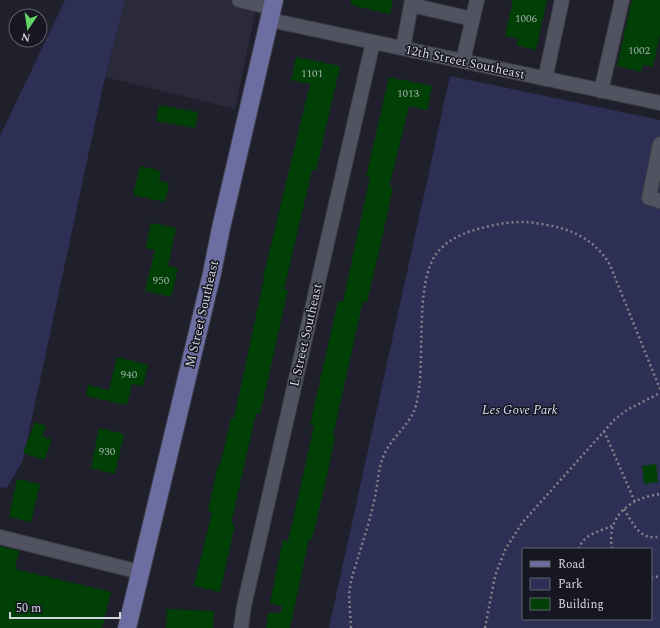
<svg xmlns="http://www.w3.org/2000/svg" width="660" height="628" font-family="Spectral,serif">
	<rect width="100%" height="100%" fill="#1f202c"/>
	<path fill="#2a2a3b" d="M125 0H258L235 109 105 77Z"/>
	<path fill="#2e2f54" fill-rule="evenodd" d="M65 0H125L105 77 23 460 7 488 0 487V136Z
		M450 76 660 120V628H329ZM523 549H651V619H523Z"/>
	<path fill="#003f06" d="M351 0H393L390 14 351 5Z
		M513 0H547L536 50 516 45 518 38 505 36Z
		M632 0H660V35L653 67 643 65 641 72 617 66Z
		M296 57 340 66 316 171 312 170 284 289 288 290 260 414 256 413 244 466 231 524 235 525 220 592 194 586 212 512 208 511 218 465 220 466 231 418H234L264 279 263 278 310 84 291 80Z
		M389 77 432 86 427 110 409 106 389 187H393L380 247 367 302 363 301 333 436 335 437 325 485 312 539H309L290 628H266L268 613H281L282 606 270 603 283 540 288 541 302 480 314 426 310 425 338 301 343 302 370 177H366Z
		M159 105 198 112 195 128 156 121Z
		M140 166 161 171 159 181 169 183 165 202 133 195Z
		M151 223 176 228 168 266 178 268 171 297 145 291 155 250 146 248Z
		M117 357 148 365 143 386 132 384 127 405 86 396 88 385 109 390Z
		M35 422 46 426 42 436 52 440 44 460 23 453Z
		M99 428 124 434 115 474 91 468Z
		M656 464 658 482 644 484 642 466Z
		M17 479 40 484 31 522 9 517Z
		M0 546 19 551 15 569 111 592 102 628H0Z
		M167 609 214 611 213 628H166Z"/>
	<g fill="none" stroke-linecap="round" stroke-linejoin="round">
		<defs>
			<path id="minor" d="M239 0 273 8
				M411 5 472 19
				M270 20 660 103
				M403 48 412 0
				M463 61 477 0
				M545 79 562 0
				M601 91 622 0
				M660 144 649 198 660 201
				M0 537 140 572
				M241 628 244 606 373 42"/>
			<path id="major" d="M127 628 212 273 221 228 274 0"/>
		</defs>
		<use href="#minor" stroke="#3a3b44" stroke-width="16"/>
		<use href="#major" stroke="#3a3b44" stroke-width="20"/>
		<path stroke="#80818b" stroke-width="2.5" stroke-dasharray="2 3" stroke-linecap="butt" d="M604 431 635 502
			M624 509C633 524 641 542 660 536
			M579 549C582 535 600 531 612 526
			M612 549C606 516 630 498 660 494
			M651 578 660 576
			M351 628 349 594 351 581C359 553 369 525 375 497 378 483 378 468 384 455 392 436 411 425 416 405 427 366 413 283 437 253 447 240 463 233 478 229 496 224 516 220 535 223 566 227 593 236 610 265L660 389
			M485 628 495 576 505 550 522 523 615 419 627 410 660 393"/>
		<use href="#minor" stroke="#525361" stroke-width="14"/>
		<use href="#major" stroke="#6c6da1" stroke-width="18"/>
	</g>
	<g text-anchor="middle" dominant-baseline="central" stroke-width="3" stroke-linejoin="round" paint-order="stroke">
		<g font-size="11" fill="#a0b0a8">
			<text x="526" y="18">1006</text>
			<text x="639" y="50">1002</text>
			<text x="312" y="73">1101</text>
			<text x="408" y="93">1013</text>
			<text x="161" y="280">950</text>
			<text x="129" y="374">940</text>
			<text x="107" y="451">930</text>
		</g>
		<g font-size="13" fill="#d5d6de" stroke="#161722">
			<text transform="translate(465 62) rotate(12)">12th Street Southeast</text>
			<text transform="translate(202 314) rotate(-77)">M Street Southeast</text>
			<text transform="translate(306 335) rotate(-77)">L Street Southeast</text>
		</g>
		<g font-size="13" font-style="italic" fill="#dcdef2" stroke="#161722">
			<text x="520" y="410">Les Gove Park</text>
		</g>
	</g>
	<rect x="522" y="548" width="130" height="72" fill="#161722" stroke="#62636d"/>
	<rect x="530" y="561" width="20" height="6" fill="#6c6da1" stroke="#62636d"/>
	<text x="558" y="568" font-size="12" fill="#d5d6de">Road</text>
	<rect x="530" y="578" width="20" height="12" fill="#2e2f54" stroke="#62636d"/>
	<text x="558" y="588" font-size="12" fill="#d5d6de">Park</text>
	<rect x="530" y="598" width="20" height="12" fill="#003f06" stroke="#62636d"/>
	<text x="558" y="608" font-size="12" fill="#d5d6de">Building</text>
	<g transform="translate(28 28) rotate(193)"><circle r="19" fill="#161722" stroke="#62636d"/>
	<path d="M0-3L7 15L0 10L-7 15Z" fill="#65d467"/>
	<text y="-6" font-size="11" font-weight="bold" text-anchor="middle" fill="#d5d6de">N</text>
	</g>
	<path d="M10 612v6h110v-6" fill="none" stroke="#d5d6de" stroke-width="2"/>
	<text x="16" y="612" font-size="12" fill="#d5d6de" stroke="#161722" stroke-width="3" paint-order="stroke">50 m</text>
</svg>
